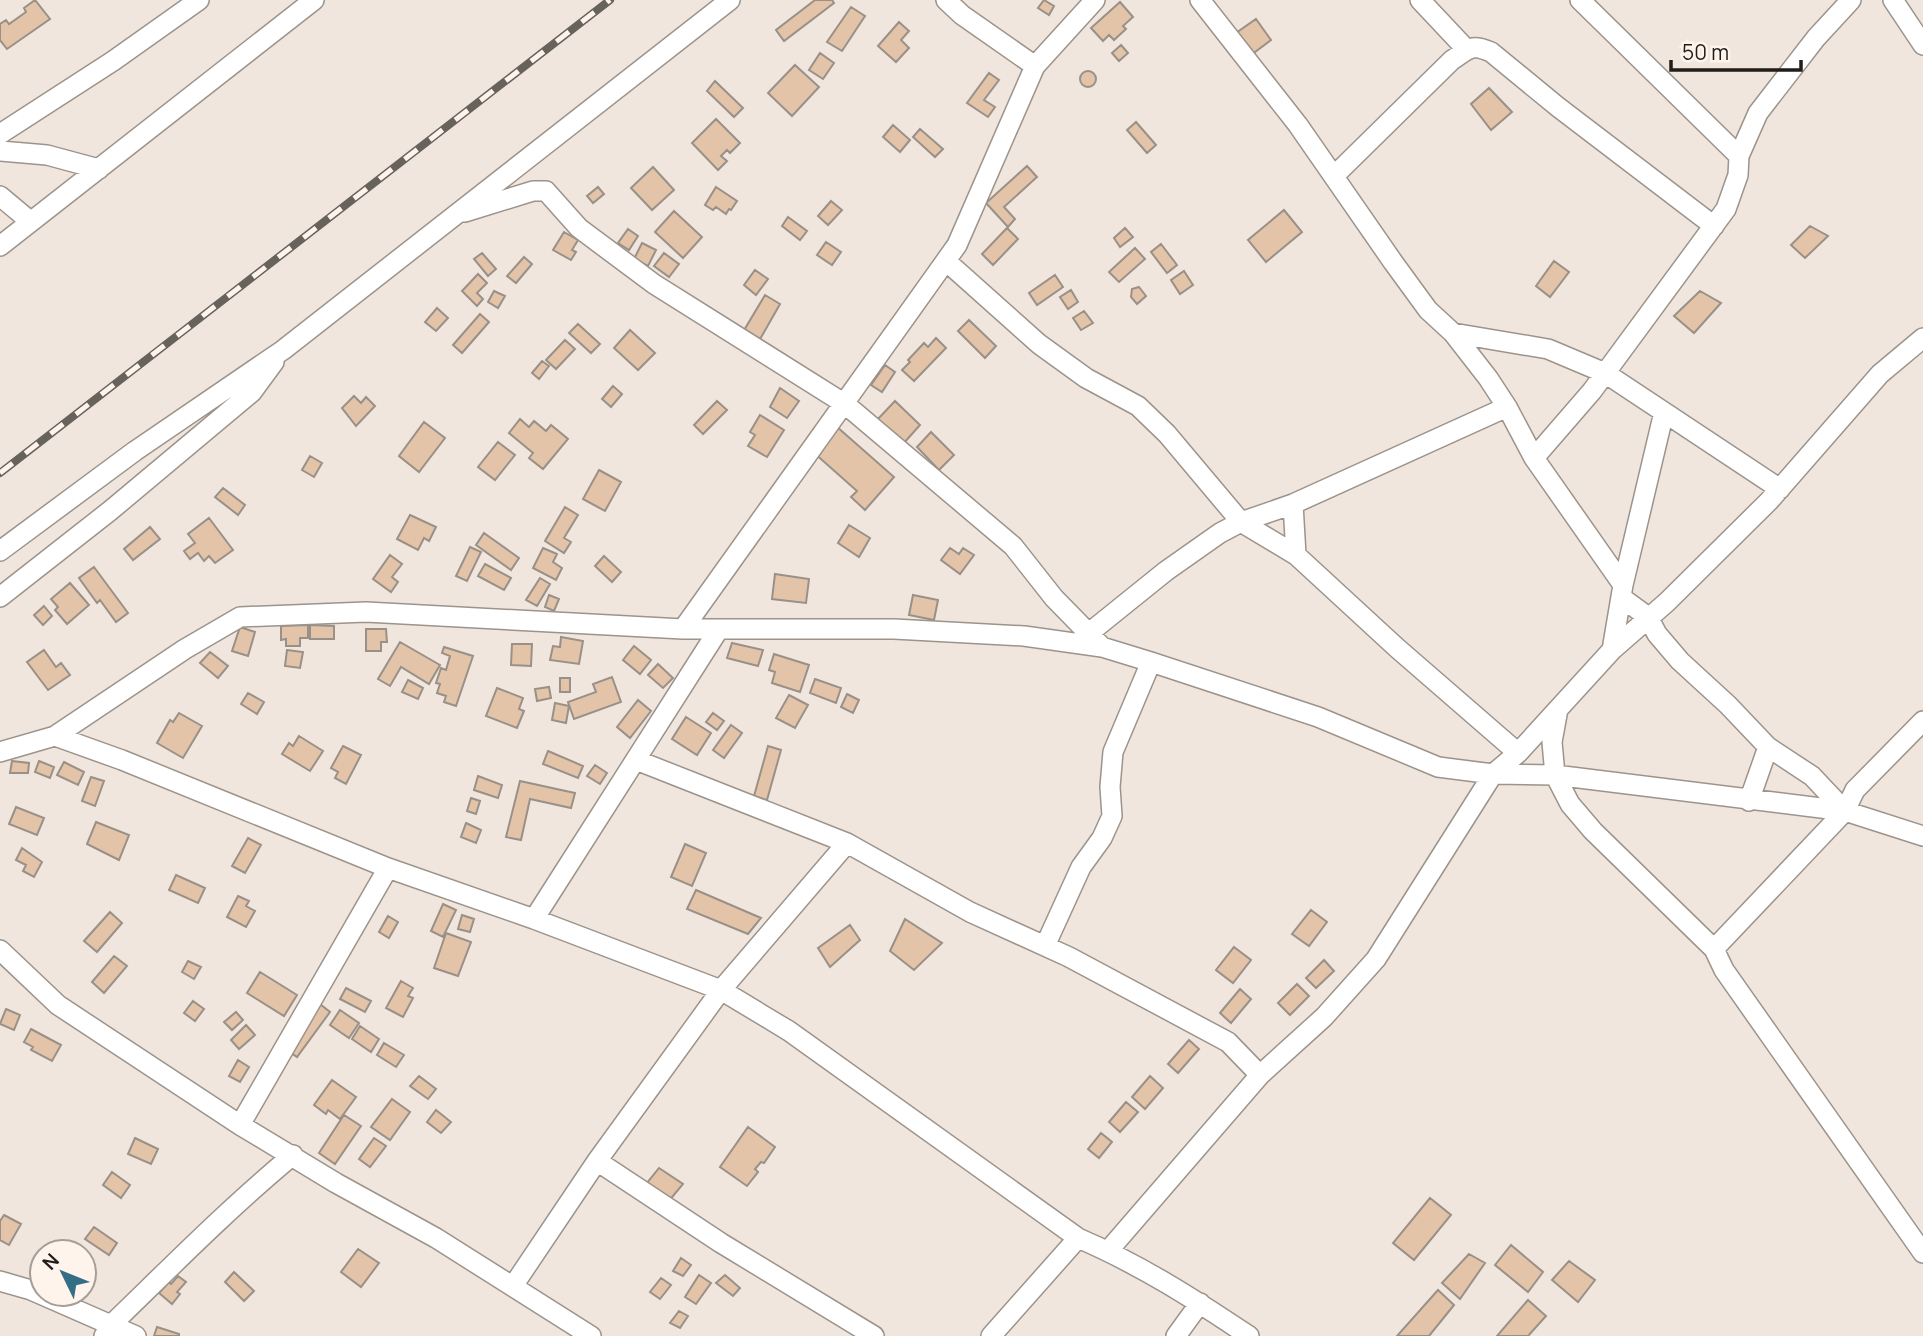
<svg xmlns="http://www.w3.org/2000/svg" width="1923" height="1336" font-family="Manrope,sans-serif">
	<rect width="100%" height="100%" fill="#f0e6de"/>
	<path fill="#e3c4a8" stroke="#999088" stroke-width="2" d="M35 0 50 19 7 49 0 40V24L6 20 9 24 26 12 24 8Z
		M815 0H832L834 3 784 41 776 30Z
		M1044 0 1054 6 1049 15 1038 8Z
		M1120 2 1133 17 1123 26 1126 29 1114 40 1109 35 1103 41 1091 28Z
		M851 7 865 16 842 51 827 42Z
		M1256 19 1271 40 1251 55 1236 33Z
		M899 22 909 31 901 40 909 48 896 62 878 46Z
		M1121 45 1128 53 1119 61 1112 53Z
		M820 53 834 63 823 79 809 70Z
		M795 65 819 87 792 116 768 93Z
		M1080 79a8 8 0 1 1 16 0a8 8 0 1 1-16 0Z
		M989 73 999 80 984 100 995 107 988 117 967 103Z
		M715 81 743 108 734 117 707 91Z
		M1489 88 1512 112 1491 130 1471 104Z
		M716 119 740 143 730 153 727 150 721 156 727 161 718 170 692 143Z
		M1136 122 1156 145 1147 153 1127 130Z
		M893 125 910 140 900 152 883 137Z
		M920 129 943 149 935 157 913 137Z
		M1027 166 1037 177 1004 207 1015 219 1008 227 986 203Z
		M653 167 674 190 652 210 631 188Z
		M598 187 604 194 593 203 587 196Z
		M716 187 737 201 731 210 729 209 726 214 716 207 713 210 705 205Z
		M831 201 842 210 828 225 818 216Z
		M1284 210 1302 232 1266 262 1248 240Z
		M674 211 702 237 683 258 655 232Z
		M788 217 807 231 800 240 782 226Z
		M1810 226 1828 236 1805 258 1791 245Z
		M1007 228 1018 239 993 265 982 254Z
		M1125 228 1133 237 1120 247 1114 238Z
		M628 229 638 236 629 250 618 243Z
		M564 232 578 240 572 250 576 252 571 260 553 250Z
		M826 242 841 252 832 265 817 255Z
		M642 243 656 250 648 266 634 259Z
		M1161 244 1177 265 1167 273 1151 252Z
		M1135 248 1145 259 1119 282 1109 272Z
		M482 253 496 269 488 276 474 259Z
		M664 253 679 264 669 277 654 266Z
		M524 257 532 264 516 283 507 276Z
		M1554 261 1569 272 1550 297 1536 286Z
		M755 270 768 279 756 295 744 285Z
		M1184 271 1193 285 1180 294 1171 280Z
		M478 274 487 283 477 293 483 299 477 306 462 291Z
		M1055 275 1063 287 1037 305 1029 293Z
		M1139 287 1146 296 1137 304 1131 297 1132 289Z
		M1071 290 1078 302 1068 309 1060 297Z
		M494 291 505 296 498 308 488 302Z
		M1700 291 1721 303 1694 333 1674 316Z
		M765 295 780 304 759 341 743 332Z
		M437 308 448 318 436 331 425 322Z
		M1084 311 1093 323 1081 330 1073 318Z
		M480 314 489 322 462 353 453 345Z
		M969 320 996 346 985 358 958 331Z
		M578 324 600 344 591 353 569 333Z
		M630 330 655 353 638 370 614 348Z
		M936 338 946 348 914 381 902 370 910 362 908 360 924 343 928 347Z
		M565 340 575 349 556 369 546 360Z
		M542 361 549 366 539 379 532 373Z
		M885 365 895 372 882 392 871 385Z
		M613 386 622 394 611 407 602 399Z
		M780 388 799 401 787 418 770 407Z
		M354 396 361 403 366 397 375 406 356 426 342 408Z
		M717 401 727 410 703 434 694 425Z
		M895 401 920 425 903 444 877 420Z
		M760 415 784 430 767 457 748 446 755 435 750 432Z
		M520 419 529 427 534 421 546 431 551 425 568 439 543 469 529 458 533 453 509 433Z
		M424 422 445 438 419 472 399 456Z
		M836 426 894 477 865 510 851 497 857 491 813 452Z
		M931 432 954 455 939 470 917 447Z
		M498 442 515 455 495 480 478 467Z
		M310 456 322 463 314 477 302 470Z
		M599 470 621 482 605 511 583 499Z
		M223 488 245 505 238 515 215 497Z
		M565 507 578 515 564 538 571 542 564 553 545 541Z
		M410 515 436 527 429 541 424 538 418 550 397 539Z
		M209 518 233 550 215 563 209 556 204 561 198 553 190 559 184 551 195 543 188 534Z
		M849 525 870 538 859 557 838 543Z
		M150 527 160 539 133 560 124 549Z
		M484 533 519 558 511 570 476 545Z
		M470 547 481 552 467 581 456 576Z
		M543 548 557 554 553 562 562 568 556 580 533 568Z
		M950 548 959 554 963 548 974 555 960 574 941 560Z
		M390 555 402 564 392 577 398 582 391 592 373 579Z
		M604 556 621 572 612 582 595 566Z
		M485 564 511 578 504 590 478 576Z
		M94 567 128 613 116 622 100 600 97 603 79 578Z
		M775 574 809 579 806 603 772 599Z
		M540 578 550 584 537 606 526 600Z
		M70 583 89 605 67 624 55 610 58 607 51 599Z
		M549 595 559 599 554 611 545 607Z
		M913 595 938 600 934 620 909 615Z
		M44 606 52 616 43 625 34 615Z
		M308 625V638H300V646H286V639L281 640V626Z
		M310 625 334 626V639H310Z
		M240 627 255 632 248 656 232 651Z
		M366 629H386L387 642H381V651H366Z
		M561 637 583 641 579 664 550 660 553 646 560 647Z
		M400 642 440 665 429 684 401 667 390 686 378 679Z
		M732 643 763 650 758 666 727 658Z
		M512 644H532L531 666 511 665Z
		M634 646 651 660 640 674 623 660Z
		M444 647 473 656 456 706 444 702 446 696 437 693 440 684 436 683 441 668 446 670 450 656 442 653Z
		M44 650 56 667 61 663 70 675 48 690 27 662Z
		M287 650 303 652 300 668 285 666Z
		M210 652 228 666 218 678 200 663Z
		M774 654 809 665 800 692 772 683 775 672 769 670Z
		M658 664 673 678 663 688 648 675Z
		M612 677 621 702 574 719 568 702 596 692 593 684Z
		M560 678H570V692H560Z
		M815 679 841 688 836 703 810 693Z
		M408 680 423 688 418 699 402 692Z
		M549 687 551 698 537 701 535 689Z
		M497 688 523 698 519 709 524 711 517 728 486 716Z
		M248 693 264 702 257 714 241 704Z
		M847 694 859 700 853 713 841 707Z
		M789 695 808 705 795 728 776 718Z
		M638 700 651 711 630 738 617 727Z
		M555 703 569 706 566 723 552 720Z
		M179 713 202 726 183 758 157 743 170 720 173 722Z
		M713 713 724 721 717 730 706 722Z
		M686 717 711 733 697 755 672 739Z
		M731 725 742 733 724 758 713 750Z
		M299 736 323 751 310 771 282 754 289 743 293 746Z
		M343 746 361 755 346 784 335 778 338 772 331 768Z
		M768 746 781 750 767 800 754 796Z
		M548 751 583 766 578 778 543 764Z
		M12 761 29 763 28 773H10Z
		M39 761 54 767 50 778 35 772Z
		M64 762 84 772 78 785 57 775Z
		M595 765 607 773 600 784 587 776Z
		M478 776 502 785 498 798 474 790Z
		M91 777 104 781 95 806 82 801Z
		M520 781 575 793 571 808 530 799 521 840 506 837Z
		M471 798 480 801 476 814 467 811Z
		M16 807 44 818 37 835 9 824Z
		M96 822 129 835 119 860 87 844Z
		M466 823 481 830 476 843 461 837Z
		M248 838 261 845 245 873 232 866Z
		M685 844 706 853 692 886 671 877Z
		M22 848 42 862 34 877 23 871 26 865 16 860Z
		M176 875 205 888 198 903 169 890Z
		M696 890 761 918 748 934 687 909Z
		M238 896 249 901 246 906 255 911 246 927 227 917Z
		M443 904 456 910 443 937 431 931Z
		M1311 910 1327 922 1309 946 1292 934Z
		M110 912 122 923 97 952 84 941Z
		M462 915 474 919 470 932 458 929Z
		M388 916 398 922 389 938 379 932Z
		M905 919 942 943 914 970 890 951Z
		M850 925 860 940 830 967 818 948Z
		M446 933 471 942 458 976 434 968Z
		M1234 947 1251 960 1233 983 1216 970Z
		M114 956 127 966 104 993 92 982Z
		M1324 960 1334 971 1316 988 1306 978Z
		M188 961 201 967 194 979 182 972Z
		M260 972 297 995 284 1016 247 993Z
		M401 981 413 988 408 996 413 998 403 1017 386 1008Z
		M1297 984 1309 996 1290 1015 1278 1003Z
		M346 988 371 1001 365 1012 340 999Z
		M1240 989 1251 999 1231 1023 1220 1013Z
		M193 1001 204 1009 195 1021 184 1013Z
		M320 1004 330 1012 297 1057 287 1050Z
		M6 1009 20 1015 14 1030 0 1024Z
		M340 1010 359 1023 349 1038 330 1025Z
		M236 1012 243 1020 232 1030 224 1022Z
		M246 1025 255 1035 239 1049 231 1040Z
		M360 1026 379 1039 371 1052 352 1039Z
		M31 1029 61 1045 52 1061 31 1050 33 1047 24 1042Z
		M1189 1040 1199 1049 1178 1073 1168 1064Z
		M384 1043 404 1055 396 1067 377 1055Z
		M238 1060 249 1067 240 1082 229 1076Z
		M419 1076 436 1089 428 1099 410 1086Z
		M1150 1076 1163 1088 1145 1109 1132 1097Z
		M332 1080 356 1097 340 1119 328 1110 326 1114 314 1105Z
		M392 1099 410 1112 390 1140 371 1127Z
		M1126 1102 1138 1112 1120 1132 1109 1122Z
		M436 1110 451 1122 441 1133 427 1122Z
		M344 1115 361 1126 335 1164 319 1153Z
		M748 1127 775 1147 764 1163 761 1162 755 1169 758 1172 747 1186 720 1167Z
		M1101 1133 1112 1142 1099 1158 1088 1149Z
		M135 1138 158 1149 151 1164 128 1154Z
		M374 1138 386 1146 370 1167 359 1159Z
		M659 1168 683 1184 668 1202 647 1183Z
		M112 1172 130 1185 121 1198 103 1185Z
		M1430 1198 1451 1215 1414 1260 1393 1243Z
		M4 1215 21 1224 9 1245 0 1240V1221Z
		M94 1227 117 1243 109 1255 85 1239Z
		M1511 1245 1543 1272 1528 1292 1495 1265Z
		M358 1249 379 1263 361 1287 341 1272Z
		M1469 1254 1485 1263 1460 1299 1442 1283Z
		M681 1258 691 1265 683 1276 673 1271Z
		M1569 1261 1595 1280 1578 1302 1552 1280Z
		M234 1272 254 1291 244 1301 225 1282Z
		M699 1275 711 1283 696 1304 685 1297Z
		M725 1275 740 1288 733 1296 716 1283Z
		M178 1276 186 1282 177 1292 180 1294 172 1304 159 1293 169 1282 171 1284Z
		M661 1278 671 1285 660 1299 650 1292Z
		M1438 1290 1454 1305 1429 1336H1397Z
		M1528 1300 1546 1316 1528 1336H1497Z
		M679 1311 688 1316 680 1328 670 1323Z
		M157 1327 179 1334V1336H154Z"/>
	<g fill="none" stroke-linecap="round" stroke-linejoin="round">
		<defs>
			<path id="street" d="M946 0 962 15 1035 66
				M1200 0 1298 125 1393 262 1428 310 1453 333 1488 378 1507 407 1534 458 1623 585 1612 650
				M1420 0 1467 50
				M1580 0 1739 156
				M1893 0 1923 45
				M0 134 113 61 199 0
				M0 151 47 155 99 169
				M1334 176 1452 60C1469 49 1471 43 1491 52L1558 107 1714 226
				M0 196 31 222
				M465 212 533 191H546L579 228 654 284 845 404 1013 546 1054 598 1102 647
				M0 246 314 0
				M946 261 1039 344 1086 378 1138 406 1167 434 1241 522 1296 555 1397 648 1518 753
				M1453 333 1548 349 1605 373 1780 489
				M1534 458 1592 391 1726 209 1738 175 1739 156 1758 113 1816 38 1851 0
				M1293 504 1296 555
				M0 551 135 451 283 350 730 0
				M1623 585 1664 412
				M0 597 111 510 252 392 274 362
				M1622 598 1648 617 1657 634 1680 661 1728 705 1768 747 1812 776 1845 811
				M683 629 957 245 1035 66 1095 0
				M1089 633 1166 571 1220 533 1241 522 1293 504 1507 407
				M1558 709 1552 742 1555 775 1845 811 1923 836
				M55 736 122 760 388 868
				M0 752 55 736 185 649 240 617 366 612 683 629H894L1024 636 1102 647 1151 662 1318 717 1438 767 1493 774 1555 775 1570 804 1593 831 1714 949 1724 970 1923 1253
				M636 760 847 843 970 912 1069 957 1228 1042 1260 1075
				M1749 801 1768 747
				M534 919 719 629
				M1045 946 1081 867 1102 838 1112 816 1110 787 1113 752 1151 662
				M1714 949 1845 811 1855 790 1923 721
				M0 950 58 1005 240 1125 336 1183 436 1238 591 1336
				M240 1125 388 868 534 919 721 990 789 1031 1078 1238C1139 1264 1194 1299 1249 1336
				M597 1161 721 1243 874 1336
				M1108 1251 1260 1075 1324 1017 1376 959 1493 774 1518 753 1612 650 1667 602 1769 501 1880 374 1923 338
				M0 1281 31 1290 136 1336
				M513 1286 597 1161 721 990 847 843
				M104 1336 112 1324C171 1267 229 1208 293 1155
				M991 1336 1078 1238
				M1176 1336 1200 1303"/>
		</defs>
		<use href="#street" stroke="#9c938b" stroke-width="22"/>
		<use href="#street" stroke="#fff" stroke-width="19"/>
		<defs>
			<path id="rail" d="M0 473 610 0"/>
		</defs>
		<use href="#rail" stroke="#68625d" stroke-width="8"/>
		<use href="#rail" stroke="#fef4eb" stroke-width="5" stroke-dasharray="16" stroke-linecap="butt"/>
	</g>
	<g transform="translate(63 1273) rotate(313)"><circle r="33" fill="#fef4eb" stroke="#a69e97" stroke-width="2"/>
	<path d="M0-5L12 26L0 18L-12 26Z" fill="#346d86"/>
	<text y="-10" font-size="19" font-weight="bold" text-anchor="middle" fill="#211d1a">N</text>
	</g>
	<path d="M1671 60v10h130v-10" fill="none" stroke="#211d1a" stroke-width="3.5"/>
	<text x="1682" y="60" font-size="21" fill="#211d1a" stroke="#fef4eb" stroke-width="5" paint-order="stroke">50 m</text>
</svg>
